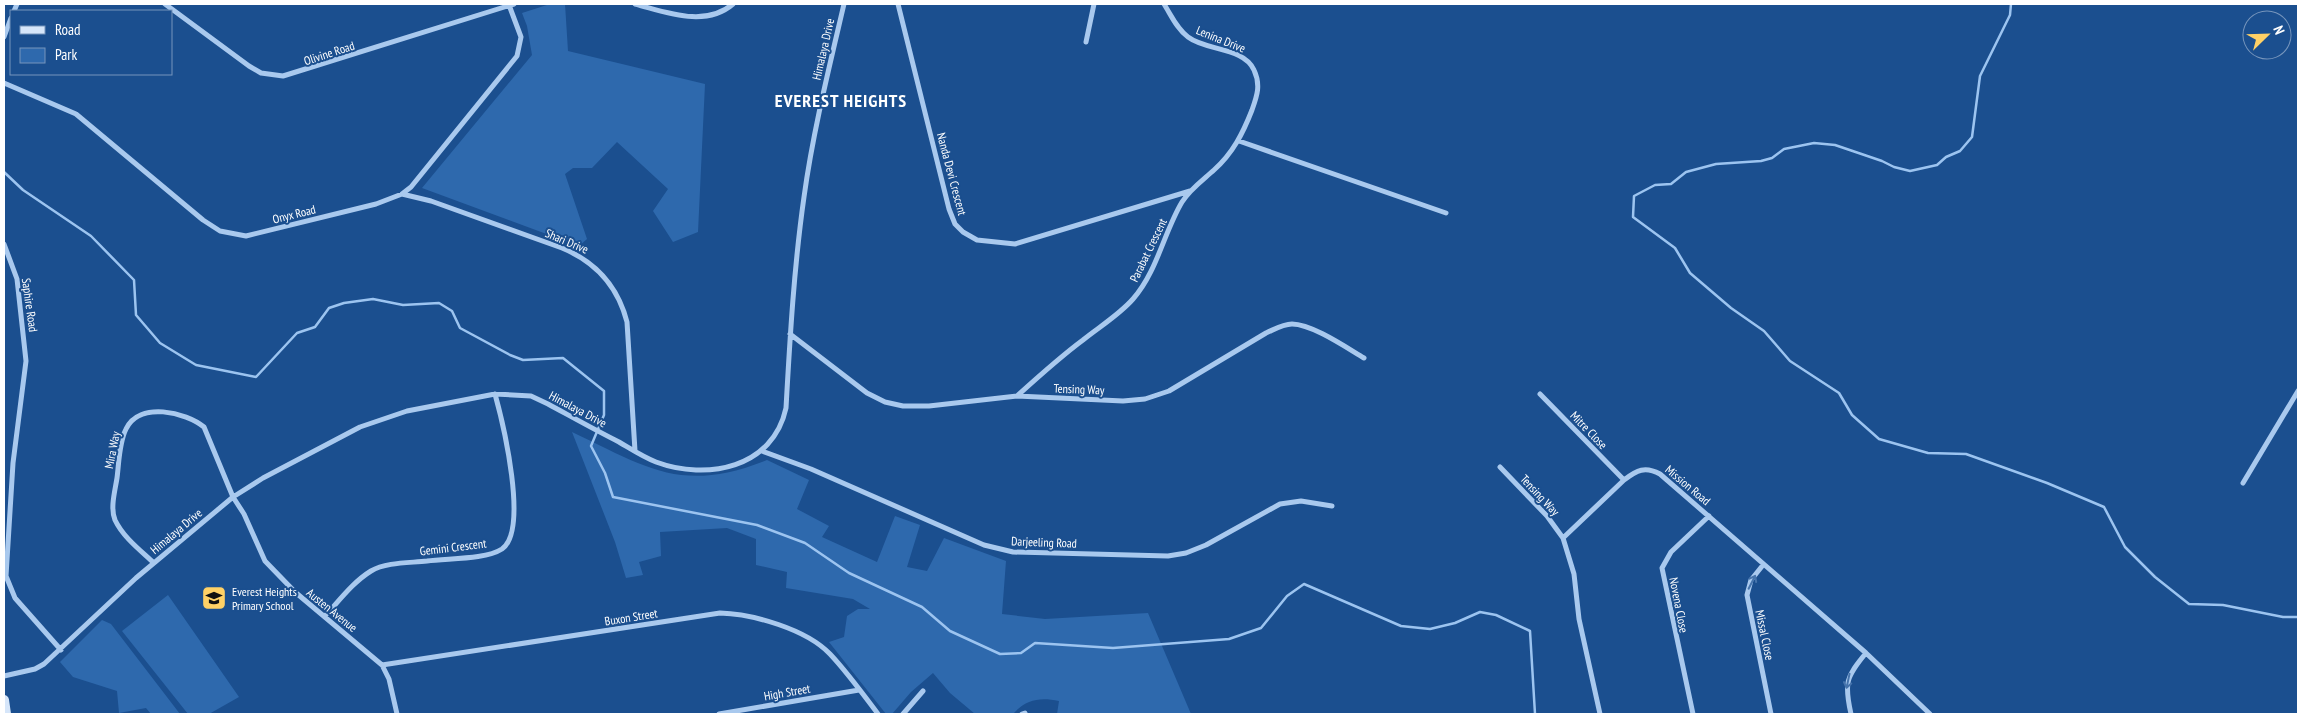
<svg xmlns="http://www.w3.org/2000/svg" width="2302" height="718" font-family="'PT Sans Narrow',sans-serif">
	<rect width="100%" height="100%" fill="#1b4f8f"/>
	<path fill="#2e69ad" d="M550 4H565L568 51 705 84 698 232 673 242 653 211 668 189 617 142 592 168H573L565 174 587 239 579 246 422 188 532 55 527 26 522 13Z
		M572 432C648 468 682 494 767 460L809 480 797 509 829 526 822 537 877 562 895 516 920 525 907 567 927 571 944 538 1006 561 1002 614 1045 619 1148 613 1191 714H1057L1059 701C1040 697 1026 699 1013 714H975L950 693 933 673 911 692 892 714H886L829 642 844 637 847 616 858 609H870L853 599 786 588 787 572 756 565V539L727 528 660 532 661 556 639 562 643 575 626 578 615 542Z
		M168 595 239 697 209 714H188L122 631Z
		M102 620 111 624 180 714H151L146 708 119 713 117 691 73 677 60 662Z"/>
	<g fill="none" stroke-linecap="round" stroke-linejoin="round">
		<path stroke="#9cc4f0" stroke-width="2.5" d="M2011 4 2010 15 1980 76 1972 137 1960 151 1946 157 1937 165 1910 171 1894 167 1882 161 1835 145 1814 143 1784 149 1772 158 1761 161 1716 164 1686 172 1671 184 1655 185 1634 196 1633 217 1675 248 1690 273 1731 308 1764 331 1790 361 1839 393 1852 415 1879 439 1928 453 1966 454 2047 483 2104 507 2125 547 2155 577 2189 604 2223 605 2283 617H2298
			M4 172 23 190 91 236 134 280 136 315 160 343 196 365 256 377 297 333 315 327 329 308 344 303 373 299 403 305 439 303 452 311 460 328 510 355 523 360 563 358 604 391V415L591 446 605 473 613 497 757 525 805 543 849 573 922 607 950 631 1000 654 1021 653 1035 643 1113 648 1229 639 1261 628 1287 596 1304 584 1401 626 1430 629 1455 623 1480 612 1496 615 1530 631 1535 714"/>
		<path stroke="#a9c9ee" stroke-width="5" d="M165 4 249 66 261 73 283 76 514 4
			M635 4C666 12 705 28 733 4
			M898 4 949 209 955 224 963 232 977 240 1015 244 1190 191
			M14 11 17 4
			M4 37 11 18
			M1086 42 1094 4
			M4 83 76 114 203 220 220 231 246 236 376 204 402 194 411 187 517 56 521 37 509 5
			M1239 141 1446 213
			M402 194 431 201 562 248C596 262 618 287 627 322L635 451
			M4 244 17 279 26 361 13 463 6 576 15 598 61 650
			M790 334 867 393 885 402 903 406H929L1017 396 1123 401 1145 399 1169 391 1266 333C1275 329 1283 324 1292 324 1312 324 1347 348 1364 358
			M1540 394 1624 480
			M1017 396C1038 377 1060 357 1083 340 1099 327 1119 315 1133 299 1157 272 1164 232 1182 202 1190 189 1203 180 1214 170 1233 153 1243 133 1252 110 1257 96 1261 85 1254 70 1244 47 1206 51 1188 37 1177 29 1171 15 1164 4
			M762 451 811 469 984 545 1013 552 1168 556 1186 553 1206 545 1280 504 1301 501 1332 506
			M1500 467 1547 516 1563 538
			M2243 483 2298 391
			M154 563C140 550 123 537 115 520 110 508 115 491 117 478 119 463 119 443 126 429 139 401 186 412 204 427L233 497 244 514 265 561 295 592 382 665 389 679 397 714
			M1763 565 1751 580 1747 595 1771 714
			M325 616C339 601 353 582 371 571 386 562 410 563 427 561 447 558 485 560 502 549 529 530 503 423 495 394
			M382 665 720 613C753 614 806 629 830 654 847 672 863 694 878 714
			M4 676 35 669 44 664 136 578 233 497 263 478 360 427 407 411 495 394 531 396 548 404C572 417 595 430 619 442 631 449 643 457 656 462 707 481 773 468 786 408 790 337 794 267 804 197 813 132 829 68 844 4
			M719 714 859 690
			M903 714 923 691
			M1022 714 1025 713
			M1600 714 1579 619 1574 574 1563 538 1624 480C1637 470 1645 466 1660 474L1866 653 1930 714
			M1693 714 1662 568 1671 552 1709 516
			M1851 714C1844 683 1846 677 1866 653"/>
		<path stroke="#d6e6fa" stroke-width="10" d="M4 700 6 714"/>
	</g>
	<defs><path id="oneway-shaft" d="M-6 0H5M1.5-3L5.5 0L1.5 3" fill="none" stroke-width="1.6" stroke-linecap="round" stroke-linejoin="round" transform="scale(1.25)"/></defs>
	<g stroke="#4674ac">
		<use href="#oneway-shaft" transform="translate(1752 582) rotate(-63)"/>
		<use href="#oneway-shaft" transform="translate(1848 681) rotate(102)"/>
	</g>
	<defs>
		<symbol id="school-square" viewBox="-11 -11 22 22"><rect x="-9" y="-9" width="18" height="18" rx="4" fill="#ffd166" stroke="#1b4f8f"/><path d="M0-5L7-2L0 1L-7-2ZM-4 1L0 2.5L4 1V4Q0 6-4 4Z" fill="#111"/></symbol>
	</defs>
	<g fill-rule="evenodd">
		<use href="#school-square" x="200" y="584" width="28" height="28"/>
	</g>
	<g text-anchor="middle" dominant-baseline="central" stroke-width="4" stroke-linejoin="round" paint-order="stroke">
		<g font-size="12" fill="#fff" stroke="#1b4f8f">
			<text transform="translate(1221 39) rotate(22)">Lenina Drive</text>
			<text transform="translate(823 49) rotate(-77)">Himalaya Drive</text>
			<text transform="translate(329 53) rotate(-18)">Olivine Road</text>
			<text transform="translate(952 174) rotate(75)">Nanda Devi Crescent</text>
			<text transform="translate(294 214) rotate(-14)">Onyx Road</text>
			<text transform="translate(567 241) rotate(23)">Shari Drive</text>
			<text transform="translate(1148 250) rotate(-64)">Parabat Crescent</text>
			<text transform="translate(30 305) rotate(82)">Saphire Road</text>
			<text transform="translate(1079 389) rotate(2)">Tensing Way</text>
			<text transform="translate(578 409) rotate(28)">Himalaya Drive</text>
			<text transform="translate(1589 430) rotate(46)">Mitre Close</text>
			<text transform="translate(112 450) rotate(-79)">Mira Way</text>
			<text transform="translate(1688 485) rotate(40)">Mission Road</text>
			<text transform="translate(1540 495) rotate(47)">Tensing Way</text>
			<text transform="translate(176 531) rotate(-40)">Himalaya Drive</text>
			<text transform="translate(1044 542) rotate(2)">Darjeeling Road</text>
			<text transform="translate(453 547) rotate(-7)">Gemini Crescent</text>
			<text transform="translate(1679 605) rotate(79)">Novena Close</text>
			<text transform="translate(332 610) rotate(39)">Austen Avenue</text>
			<text transform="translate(631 617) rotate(-9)">Buxon Street</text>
			<text transform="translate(1765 635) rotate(78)">Missal Close</text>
			<text transform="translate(787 692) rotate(-10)">High Street</text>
		</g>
		<g font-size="12" fill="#fff" stroke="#1b4f8f" text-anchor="start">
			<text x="232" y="591">Everest Heights<tspan x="232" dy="14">Primary School</tspan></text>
		</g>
		<g font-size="18" font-weight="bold" letter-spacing="1" fill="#fff" stroke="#1b4f8f">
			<text x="841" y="100">EVEREST HEIGHTS</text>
		</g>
	</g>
	<rect width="2302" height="718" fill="none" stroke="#ffffff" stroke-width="10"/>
	<rect x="10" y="10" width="162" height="65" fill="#1b4f8f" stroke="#7695bc"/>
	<rect x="20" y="26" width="25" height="8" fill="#d6e6fa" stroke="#7695bc"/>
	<text x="55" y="35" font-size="15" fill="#ffffff">Road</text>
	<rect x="20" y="48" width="25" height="15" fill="#2e69ad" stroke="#7695bc"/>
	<text x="55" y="60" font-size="15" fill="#ffffff">Park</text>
	<g transform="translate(2267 35) rotate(67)"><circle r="24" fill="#1b4f8f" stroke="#7695bc"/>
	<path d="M0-4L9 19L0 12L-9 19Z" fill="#ffd166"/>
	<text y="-8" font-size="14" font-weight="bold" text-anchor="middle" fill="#ffffff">N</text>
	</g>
</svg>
